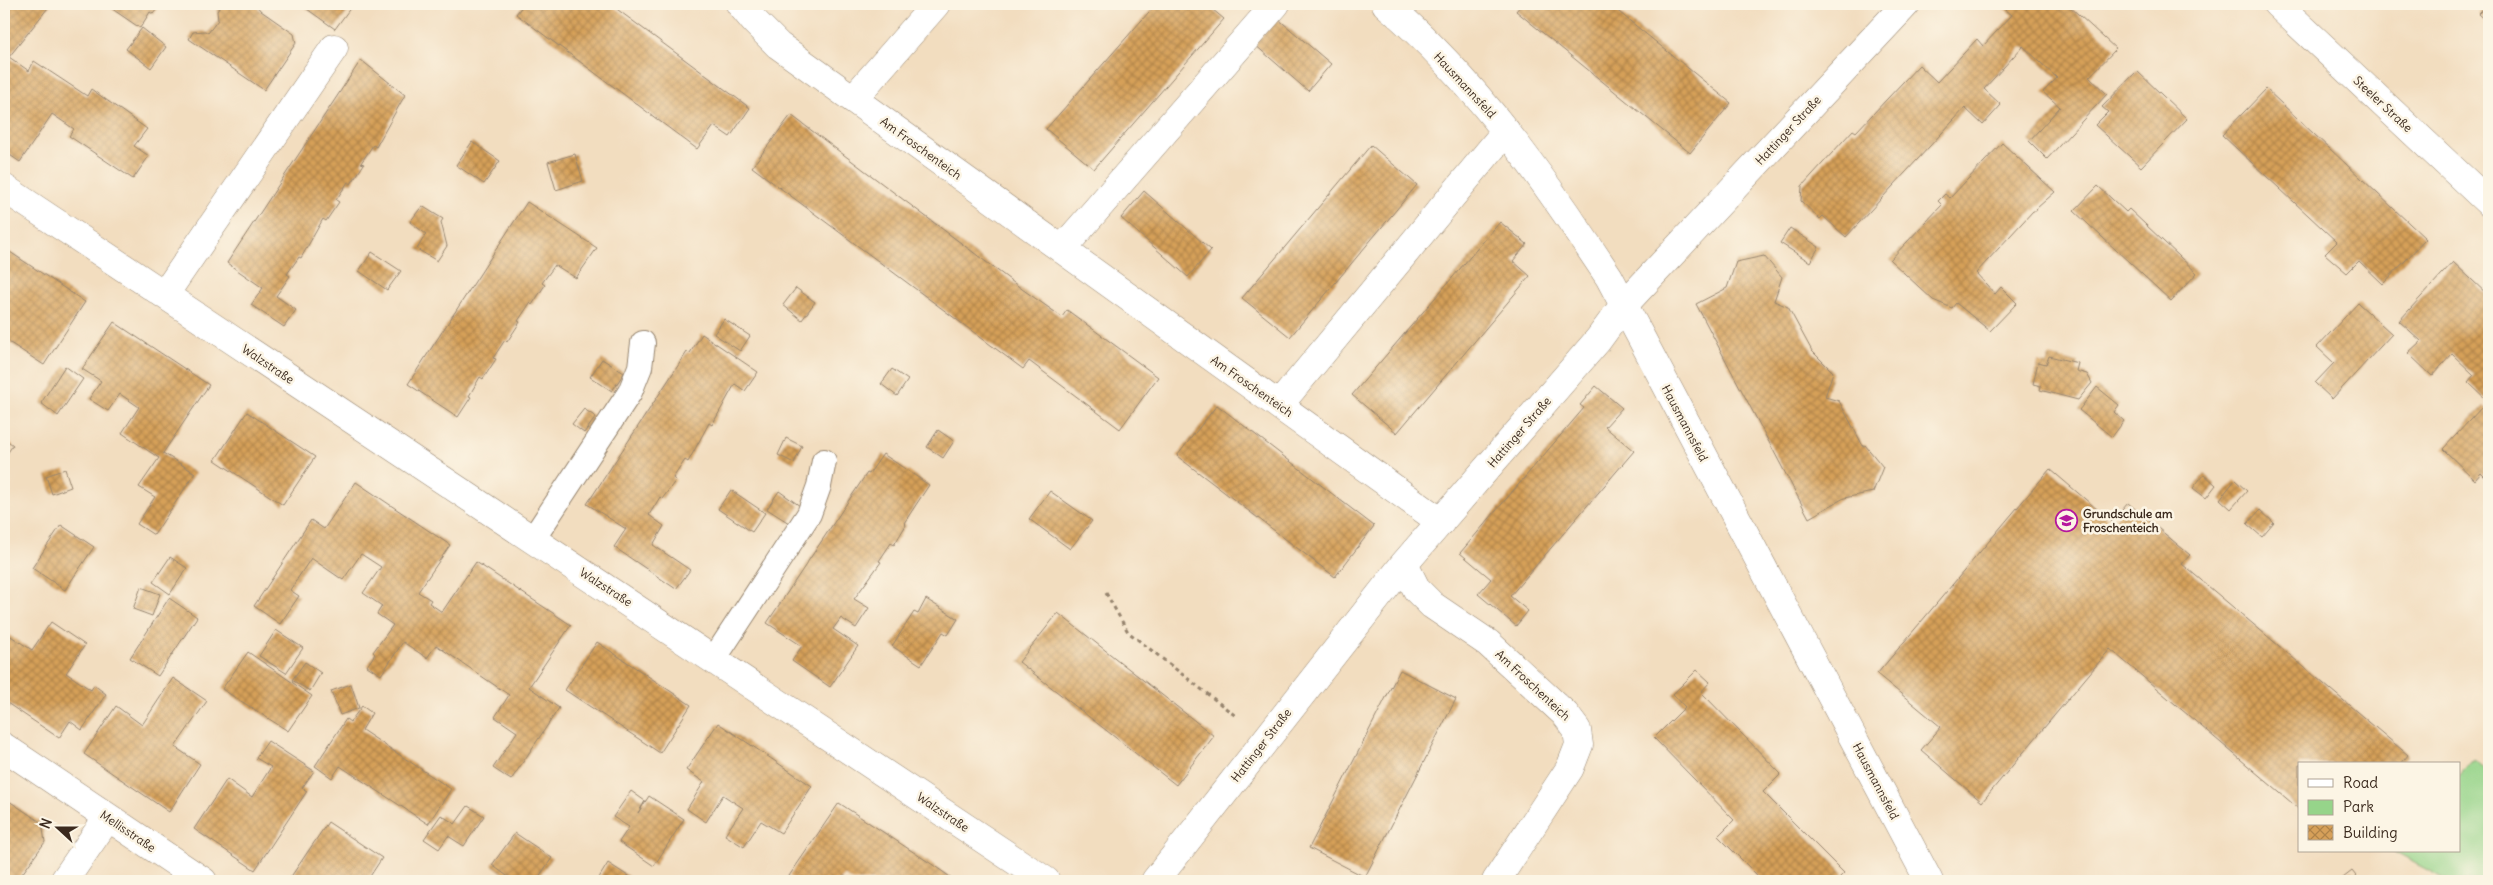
<svg xmlns="http://www.w3.org/2000/svg" width="2493" height="885" font-family="Delius,sans-serif">
	<defs>
		<pattern id="building-cross-hatch" width="8" height="8" patternUnits="userSpaceOnUse" patternTransform="scale(1.25)"><rect width="8" height="8" fill="#d6a059"/><path d="M0 0l8 8M0 8l8-8" fill="none" stroke="#af8349"/></pattern>
	</defs>
	<rect width="100%" height="100%" fill="#fcf5e5"/>
	<filter id="ink" filterUnits="userSpaceOnUse"><feTurbulence type="fractalNoise" baseFrequency=".02" numOctaves="2"/><feDisplacementMap in="SourceGraphic" scale="10" xChannelSelector="R" yChannelSelector="G"/><feConvolveMatrix kernelMatrix="1 2 1 2 8 2 1 2 1" color-interpolation-filters="sRGB"/></filter>
	<filter id="wash" filterUnits="userSpaceOnUse"><feTurbulence type="fractalNoise" baseFrequency=".0096" numOctaves="4" result="noise"/><feDisplacementMap in="SourceGraphic" scale="20" xChannelSelector="R" yChannelSelector="G"/><feGaussianBlur stdDeviation="1.12" result="paint"/><feColorMatrix in="noise" values="0 0 0 0 0 0 0 0 0 0 0 0 0 0 0 0 0 1.4 0 .05"/><feComposite in="paint" operator="in"/></filter>
	<g filter="url(#wash)">
		<rect width="100%" height="100%" fill="#f2ddbf"/>
		<path fill="#96d48a" stroke="#687f54" d="M2473 760 2489 772V881H2448L2392 851H2459V776Z"/>
		<g id="blocks">
			<path fill="url(#building-cross-hatch)" d="M4 4H51L9 57 29 71 34 61 87 96 91 89 147 129 134 146 149 156 133 179 69 136 74 129 52 114 20 162 4 151Z
				M105 4H161L153 14 150 12 140 28Z
				M222 4H255L261 11 294 34 296 43 264 90 189 39 193 32 205 31 208 33 218 20 217 11Z
				M300 4H346L351 7 335 29Z
				M524 4H610L750 108 730 137 714 126 697 149 516 14Z
				M1156 4H1206L1224 19 1094 169 1046 129Z
				M1522 4H1609L1731 103 1690 153 1516 11Z
				M1999 4H2067L2116 49 2089 77 2107 94 2047 159 2029 141 2060 107 2043 92 2057 78 2023 46 1984 89 2001 105 1983 125 1965 108 1846 237 1823 216 1820 219 1801 201 1802 186 1853 130 1856 132 1919 65 1937 82 1977 39 1983 46 2012 15Z
				M2488 4H2489V24L2478 14Z
				M1277 18 1331 64 1308 91 1254 44Z
				M142 28 166 47 151 68 126 49Z
				M361 60 405 95 376 147 373 145 361 163 364 164 351 184 348 182 336 200 339 202 326 221 323 219 301 258 299 257 287 274 290 276 276 296 296 310 284 327 251 305 263 288 227 263Z
				M2137 71 2187 119 2141 167 2095 125 2108 112 2102 107Z
				M2266 89 2426 239 2383 284 2359 261 2347 273 2325 254 2337 242 2222 135Z
				M791 115 1022 289 1062 317 1067 310 1158 377 1120 429 1029 361 1023 369 752 167Z
				M472 142 500 161 484 184 456 165Z
				M2002 143 2055 192 2037 208 2036 211H2033L1976 273 1995 294 2001 287 2017 303 1990 331 1956 303 1952 308 1933 300 1890 260 1942 205 1938 201 1945 194 1950 198Z
				M1371 145 1417 185 1290 337 1242 298Z
				M575 154 583 181 556 190 548 162Z
				M2098 186 2126 212 2129 209 2197 273 2171 301 2074 211Z
				M1144 191 1211 250 1188 277 1121 218Z
				M527 202 597 248 576 278 555 265 542 283 545 285 532 305 530 303 518 321 520 322 507 342 505 340 493 358 496 359 483 379 480 377 469 396 471 397 458 417 408 384Z
				M422 206 443 219 441 222 447 246 437 261 417 249 426 234 410 222Z
				M1500 222 1527 244 1513 261 1530 276 1397 433 1352 395Z
				M1790 228 1819 247 1810 262 1780 243Z
				M4 248 85 302 44 365 4 339Z
				M372 252 401 271 387 290 359 271Z
				M1764 256 1782 277 1774 301 1788 307 1812 351 1833 372 1825 397 1839 401 1863 446 1865 445 1883 467 1873 492 1844 498 1809 518 1696 304 1727 288 1736 262Z
				M2453 262 2489 296V402L2468 382 2474 375 2452 354 2432 376 2408 353 2421 341 2399 321Z
				M796 288 815 302 802 320 783 305Z
				M2358 303 2392 334 2332 399 2315 383 2334 363 2317 347Z
				M724 319 750 336 740 351 714 334Z
				M114 322 209 385 163 453 195 473 154 535 137 524 155 497 139 487 159 458 122 433 139 407 120 394 108 411 89 399 101 381 82 369Z
				M702 334 758 372 745 391 735 384 712 425 709 423 688 462 685 460 673 478 676 480 662 499 660 497 649 515 664 526 653 545 690 570 676 589 614 547 626 529 587 504 687 352 690 353Z
				M2049 356 2078 363 2076 371 2087 374 2092 383 2078 400 2040 390 2041 386 2033 384 2038 362 2046 364Z
				M602 359 624 373 612 391 590 377Z
				M65 366 83 379 58 416 41 403Z
				M892 369 908 380 897 396 881 384Z
				M1596 386 1622 408 1605 427 1634 451 1510 596 1528 611 1516 626 1478 594 1491 579 1460 553 1584 408 1580 405Z
				M2097 387 2119 405 2114 412 2124 421 2112 437 2079 410Z
				M1217 405 1374 526 1335 577 1177 456Z
				M2483 406 2489 412V481L2481 473 2475 480 2443 449Z
				M584 409 596 417 584 433 572 424Z
				M247 412 315 457 283 505 215 460Z
				M938 430 954 441 943 458 927 447Z
				M4 438 13 445 4 458Z
				M786 438 802 446 794 463 778 455Z
				M883 454 929 485 904 523 906 525 894 545 891 543 879 561 881 562 854 599 869 608 856 628 841 618 833 629 858 646 830 687 792 661 802 646 767 623 867 473 869 474Z
				M65 469 71 487 52 494 46 476Z
				M2050 469 2112 522 2128 503 2190 555 2182 564 2408 755 2401 764H2299V809L2110 649 1982 802 1921 750 1941 727 1877 674Z
				M2204 474 2216 485 2206 498 2193 488Z
				M2235 480 2247 491 2231 509 2220 499Z
				M356 482 450 545 418 592 431 600 429 603 442 612 476 562 571 625 529 687 559 708 511 780 493 768 517 732 495 717 509 695 436 645 427 658 403 642 381 675 367 666 375 654 373 652 393 625 377 614 382 606 363 593 381 567 361 554 343 580 311 558 290 590 299 596 280 624 254 606 311 520 324 529Z
				M731 490 765 513 752 532 718 509Z
				M779 491 800 506 789 523 767 509Z
				M1050 491 1092 521 1070 549 1029 519Z
				M2260 510 2274 523 2262 537 2247 524Z
				M61 525 94 547 65 590 32 568Z
				M170 557 187 568 170 594 153 582Z
				M141 587 160 594 152 616 133 609Z
				M169 598 197 617 158 676 130 658Z
				M926 599 958 619 948 635 943 632 921 665 892 646 914 612 918 614Z
				M1058 613 1214 736 1176 785 1019 662Z
				M51 622 85 645 66 673 91 690 94 685 106 694 82 730 70 721 59 738 4 701V637L6 633 32 650Z
				M276 630 303 648 286 673 259 656Z
				M597 642 691 705 660 753 565 690Z
				M248 652 312 696 288 731 222 689Z
				M305 662 321 673 310 691 292 680Z
				M1400 670 1456 699 1365 877 1309 848Z
				M1697 670 1710 682 1701 692 1781 774 1763 792 1844 873 1836 881H1763L1718 836 1734 820 1654 738 1685 707 1673 694Z
				M173 678 207 701 175 747 200 764 169 812 84 754 116 706 142 725Z
				M351 684 359 708 340 715 331 691Z
				M362 706 372 713 362 730 451 789 428 824 340 766 332 778 315 766 346 719 350 722Z
				M718 723 812 786 781 833 761 821 744 847 725 835 743 808 723 795 706 822 687 809 704 782 686 770Z
				M268 741 314 771 302 788 307 791 255 870 194 829 227 779 252 797 271 767 256 758Z
				M631 791 645 801 638 813 649 796 684 819 654 866 619 842 629 827 613 817Z
				M6 799 42 823 45 842 17 881H4V802Z
				M839 803 933 865 956 881H853L844 875 840 881H796L789 876Z
				M468 806 484 816 464 846 448 836 439 849 424 839 441 815 455 824Z
				M328 822 382 858 367 881H288Z
				M515 833 552 858 536 881H514L492 865Z
				M608 863 628 876 624 881H597Z
				M2352 871 2360 881H2339Z"/>
		</g>
	</g>
	<g filter="url(#ink)">
		<use href="#blocks" fill-opacity="0" stroke="#96846e" stroke-width="1"/>
		<g fill="none" stroke-linecap="round" stroke-linejoin="round">
			<defs>
				<path id="service" d="M533 539 630 392 640 367 643 343
					M714 659 809 514 819 486 824 461"/>
				<path id="minor" d="M740 4 755 22 778 45 1441 522
					M1386 4C1476 81 1544 179 1609 277L1929 881
					M2277 4 2489 203
					M853 99 936 4
					M4 188 1046 881
					M1062 249 1276 4
					M165 294 334 48
					M1279 405 1506 131
					M1404 564 1417 590 1432 605 1488 643 1565 714 1577 730 1579 745 1570 768 1496 881
					M4 747 203 881
					M64 881 108 817
					M1155 881 1404 564 1598 340 1623 306 1906 4"/>
			</defs>
			<use href="#service" stroke="#96846e" stroke-width="26"/>
			<use href="#minor" stroke="#96846e" stroke-width="29"/>
			<path stroke="#96846e" stroke-width="3" stroke-dasharray="4 4" stroke-linecap="butt" d="M1106 593 1128 632 1237 717"/>
			<use href="#service" stroke="#fff" stroke-width="24"/>
			<use href="#minor" stroke="#fff" stroke-width="28"/>
		</g>
	</g>
	<defs>
		<symbol id="school-ring" viewBox="-11 -11 22 22"><circle r="9.5" fill="#fcf5e5" stroke="#b5179e" stroke-width="1.5"/><path d="M0-5L7-2L0 1L-7-2ZM-4 1L0 2.5L4 1V4Q0 6-4 4Z" fill="#b5179e"/></symbol>
	</defs>
	<g fill-rule="evenodd">
		<use href="#school-ring" x="2054" y="508" width="25" height="25"/>
	</g>
	<g text-anchor="middle" dominant-baseline="central" stroke-width="5" stroke-linejoin="round" paint-order="stroke">
		<g font-size="12" fill="#3b2a1e" stroke="#fcf5e5">
			<text transform="translate(1465 85) rotate(47)">Hausmannsfeld</text>
			<text transform="translate(2383 104) rotate(43)">Steeler Straße</text>
			<text transform="translate(1788 130) rotate(-47)">Hattinger Straße</text>
			<text transform="translate(921 148) rotate(36)">Am Froschenteich</text>
			<text transform="translate(268 364) rotate(34)">Walzstraße</text>
			<text transform="translate(1252 386) rotate(35)">Am Froschenteich</text>
			<text transform="translate(1685 423) rotate(62)">Hausmannsfeld</text>
			<text transform="translate(1519 432) rotate(-49)">Hattinger Straße</text>
			<text transform="translate(606 587) rotate(33)">Walzstraße</text>
			<text transform="translate(1533 685) rotate(43)">Am Froschenteich</text>
			<text transform="translate(1261 745) rotate(-52)">Hattinger Straße</text>
			<text transform="translate(1876 781) rotate(62)">Hausmannsfeld</text>
			<text transform="translate(943 812) rotate(34)">Walzstraße</text>
			<text transform="translate(128 831) rotate(34)">Mellisstraße</text>
		</g>
		<g font-size="12" font-weight="bold" fill="#3b2a1e" stroke="#fcf5e5" text-anchor="start">
			<text x="2083" y="513">Grundschule am<tspan x="2083" dy="14">Froschenteich</tspan></text>
		</g>
	</g>
	<rect width="2493" height="885" fill="none" stroke="#fcf5e5" stroke-width="20"/>
	<rect x="2298" y="762" width="162" height="90" fill="#fcf5e5" stroke="#afa495"/>
	<rect x="2308" y="779" width="25" height="8" fill="#ffffff" stroke="#afa495"/>
	<text x="2343" y="788" font-size="15" fill="#3b2a1e">Road</text>
	<rect x="2308" y="800" width="25" height="15" fill="#96d48a" stroke="#afa495"/>
	<text x="2343" y="812" font-size="15" fill="#3b2a1e">Park</text>
	<rect x="2308" y="825" width="25" height="15" fill="url(#building-cross-hatch)" stroke="#afa495"/>
	<text x="2343" y="838" font-size="15" fill="#3b2a1e">Building</text>
	<g transform="translate(58 828) rotate(291)" stroke="#fcf5e5" stroke-width="4" paint-order="stroke">
	<path d="M0-4L9 19L0 12L-9 19Z" fill="#3b2a1e"/>
	<text y="-8" font-size="14" font-weight="bold" text-anchor="middle" fill="#3b2a1e">N</text>
	</g>
</svg>
